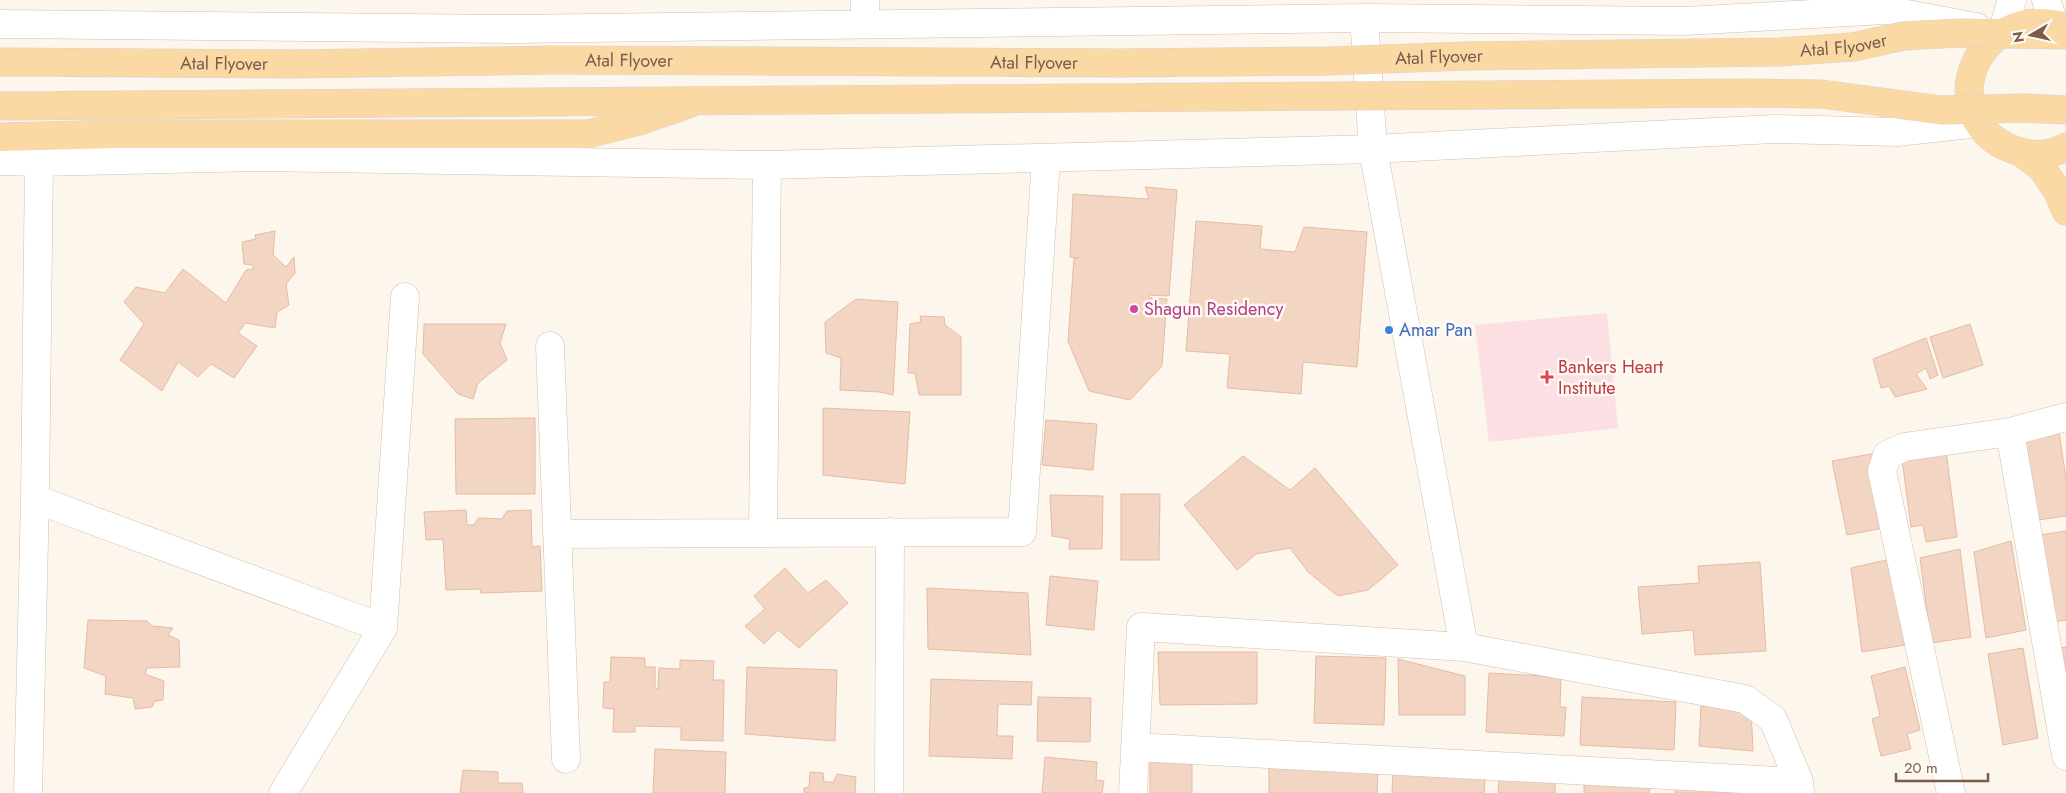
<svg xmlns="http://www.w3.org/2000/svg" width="2066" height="793" font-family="Jost,sans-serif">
	<rect width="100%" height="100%" fill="#fdf6ec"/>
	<path fill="#fbdfe3" d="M1607 313 1618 428 1489 442 1475 325Z"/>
	<path fill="#f3d5c3" stroke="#e6bba3" d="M1145 187 1177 190 1169 296 1149 295V298L1167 299 1162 366 1130 400 1089 391 1068 341 1074 258H1079L1070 257 1073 194 1149 199Z
		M1196 221 1262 226 1260 249 1295 252 1304 227 1367 232 1357 367 1303 362 1301 394 1227 388 1230 354 1186 351Z
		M275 231 273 255 286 267 294 257 295 273 286 284 289 305 277 312 275 328 245 323 238 333 257 346 234 378 211 364 198 377 178 362 162 391 120 360 144 324 124 302 136 287 165 293 183 269 226 303 246 270 253 269V265L244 264 242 242 256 239 255 235Z
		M856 299 898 302 893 395 880 392 840 390 841 358 826 353 825 322Z
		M920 316 944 317 945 325 961 337V395H919L915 373H908L910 324 921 322Z
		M424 324H506L500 343 507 360 478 383 473 399 458 394 423 354Z
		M1970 324 1983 365 1943 378 1930 337Z
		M1926 338 1938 375 1930 379 1926 368 1916 374 1927 389 1895 397 1889 386 1881 388 1873 359Z
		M823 408 910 412 905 484 823 475Z
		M535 418V494H456L455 419Z
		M1046 420 1097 424 1093 470 1042 465Z
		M2059 432 2066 478V516L2038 520 2025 438Z
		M1946 450 1957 537 1926 542 1923 525 1911 527 1902 459Z
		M1876 453 1889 527 1847 535 1832 461Z
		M1243 456 1290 490 1315 468 1398 565 1368 590 1338 596 1308 572 1290 548 1256 554 1237 570 1184 505Z
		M1121 494H1160L1159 560H1121Z
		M1050 495 1103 496 1102 549H1069L1070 539 1052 536Z
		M466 510 467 525H474L478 518 502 519 507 511 531 510 532 547 540 546 542 591 481 593 480 589 446 590 443 539 426 540 424 512Z
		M2066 531V620L2053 622 2041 535Z
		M2011 541 2026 630 1986 638 1974 552Z
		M1960 549 1971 637 1931 643 1920 558Z
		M1891 559 1905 645 1862 652 1851 568Z
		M1760 562 1766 651 1695 655 1693 630 1642 634 1638 587 1699 583 1698 566Z
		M785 568 808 593 826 580 848 603 799 648 778 630 764 644 745 626 765 609 754 596Z
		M1050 576 1098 581 1094 630 1046 625Z
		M927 588 1028 593 1031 655 928 649Z
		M88 620 147 621 152 626 173 628 168 635 179 640 180 667 147 668 145 674 164 681 163 700 155 701 152 707 135 709 133 698 105 694 106 676 84 668Z
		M2066 647V705L2055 649Z
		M2023 648 2038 738 2003 745 1988 654Z
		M1158 652H1257V704L1160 705Z
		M1316 656 1386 658 1384 725 1314 723Z
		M611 657 645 658V667H655V688L658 689 659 668 680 669V660L714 661 713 680H724L723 741 681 740V727L635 726V732H613L614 709 603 708 604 682H610Z
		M1398 659 1465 676V715H1399Z
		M747 667 837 670 835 741 745 734Z
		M1905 667 1920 730 1907 734 1911 749 1881 756 1872 719 1880 716 1871 676Z
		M1489 673 1561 677 1560 707H1566L1564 736 1486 732Z
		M931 679 1032 682 1031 705 998 704 997 736H1013L1012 759 929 756Z
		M1038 697 1091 698 1090 742 1037 741Z
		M1582 697 1676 702 1674 750 1580 745Z
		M1701 706 1751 708 1753 751 1699 746Z
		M655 749 726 752 725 793H653Z
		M1150 753 1192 758V793H1150Z
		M1045 757 1097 762 1096 780 1104 781 1102 793H1042Z
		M1269 765 1378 771 1377 793H1269Z
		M463 770 498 772V783H522L523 793H460Z
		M810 772 823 773 824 782H834L837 774 856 777 855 793H804V788L809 787Z
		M1393 772 1485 779 1484 793H1392Z
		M1499 778 1555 781V793H1498Z
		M1584 782 1651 785 1649 793H1584Z
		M1675 785 1762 793H1675Z"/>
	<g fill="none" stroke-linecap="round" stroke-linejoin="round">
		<defs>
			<path id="minor" d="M2046 0 2054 23
				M865 23V0
				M0 24 513 29 1364 18 1685 21 1885 10 1976 27
				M2003 29 2012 0
				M0 161 39 162 259 157 767 165 1373 149 1774 129 1897 132 1979 123
				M550 346 566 759
				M2010 432 2066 756
				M35 499 383 628
				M763 533 767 165
				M557 534 1022 532 1046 158
				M1464 647 1745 699 1773 719 1799 782 1800 793
				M1135 747 1799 782
				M28 793 35 499 39 162
				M283 793 383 628 405 297
				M889 793 890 532
				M1133 793 1141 627 1464 647 1373 149 1364 18
				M1951 793 1882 471 1887 455 1904 447 2010 432 2066 417"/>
			<path id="major" d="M2066 27C1974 0 1930 119 2014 150 2031 156 2050 156 2066 147
				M0 137 118 134H588L639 121 691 103
				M2022 153 2042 168 2058 192 2066 211"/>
		</defs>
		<use href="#minor" stroke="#d1beb0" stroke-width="29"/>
		<use href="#major" stroke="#dad1cd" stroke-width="29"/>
		<use href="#minor" stroke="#fff" stroke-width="28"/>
		<use href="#major" stroke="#fbd9a5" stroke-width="28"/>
		<defs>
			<g id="major-bridge">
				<path id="s1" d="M0 62 293 64 553 60 1120 63 1329 61 1467 56 1779 52 1853 47 1903 36 1959 33 2066 35"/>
				<path d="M0 106 1746 93 1821 94 1942 110 2024 108 2066 110"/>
			</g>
		</defs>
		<use href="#major-bridge" stroke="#dad1cd" stroke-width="29" stroke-linecap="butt"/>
		<use href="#major-bridge" stroke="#fbd9a5" stroke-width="28"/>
	</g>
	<circle fill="#d1479c" stroke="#fffaf3" stroke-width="2" cx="1134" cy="309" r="5"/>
	<circle fill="#3f7fe0" stroke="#fffaf3" stroke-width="2" cx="1389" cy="330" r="5"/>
	<path fill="#e0444e" stroke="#fffaf3" stroke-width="2" d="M1544.5 369.5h5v5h5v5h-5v5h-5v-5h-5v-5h5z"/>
	<g text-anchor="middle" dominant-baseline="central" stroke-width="5" stroke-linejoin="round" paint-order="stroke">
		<g font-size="18" fill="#7a5c4d" stroke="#fffaf3">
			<text stroke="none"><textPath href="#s1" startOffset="1844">Atal Flyover</textPath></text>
			<text stroke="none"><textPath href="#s1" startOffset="1439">Atal Flyover</textPath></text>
			<text stroke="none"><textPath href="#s1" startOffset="629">Atal Flyover</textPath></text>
			<text stroke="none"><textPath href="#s1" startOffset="1034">Atal Flyover</textPath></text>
			<text stroke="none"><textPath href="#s1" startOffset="224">Atal Flyover</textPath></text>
		</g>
		<g font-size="18" fill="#b23c85" stroke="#fffaf3" text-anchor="start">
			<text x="1144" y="309">Shagun Residency</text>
		</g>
		<g font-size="18" fill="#366cbe" stroke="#fffaf3" text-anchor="start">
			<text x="1399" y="330">Amar Pan</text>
		</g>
		<g font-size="18" fill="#be3a42" stroke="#fffaf3" text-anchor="start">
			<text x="1558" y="367">Bankers Heart<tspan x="1558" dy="21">Institute</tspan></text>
		</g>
	</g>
	<g transform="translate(2031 35) rotate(261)" stroke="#fffaf3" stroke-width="4" paint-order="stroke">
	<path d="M0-4L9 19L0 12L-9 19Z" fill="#7a5c4d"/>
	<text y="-8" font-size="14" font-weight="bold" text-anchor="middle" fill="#7a5c4d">N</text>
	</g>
	<path d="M1896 773v8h92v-8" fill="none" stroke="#7a5c4d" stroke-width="2.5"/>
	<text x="1904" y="773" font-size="15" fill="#7a5c4d" stroke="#fffaf3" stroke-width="4" paint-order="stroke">20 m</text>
</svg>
